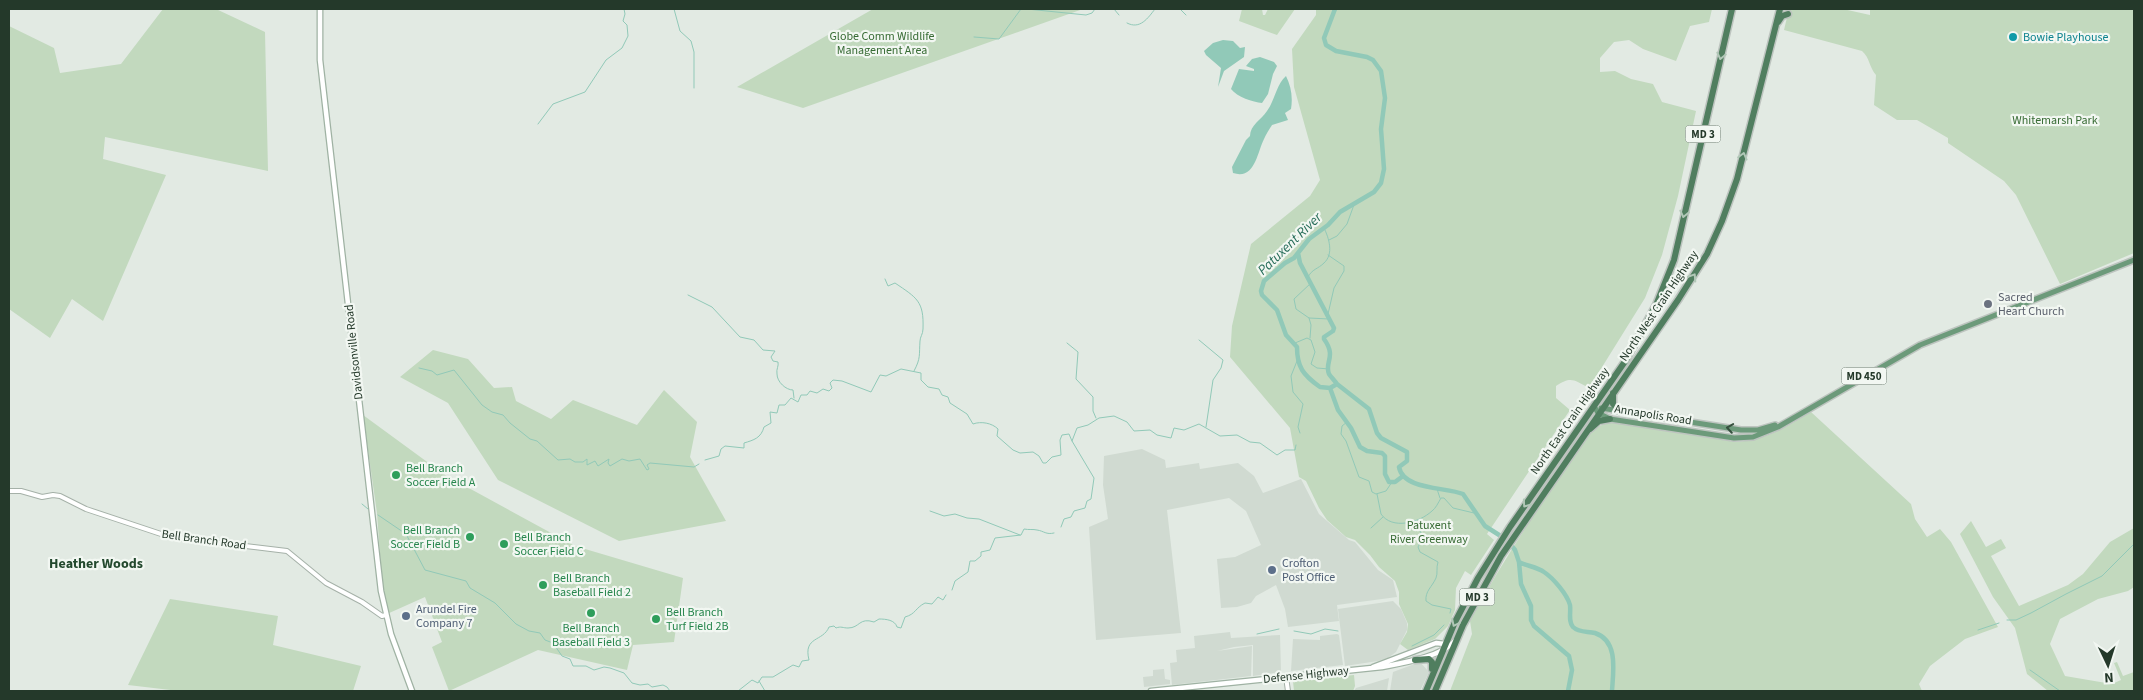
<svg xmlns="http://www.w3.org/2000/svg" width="2143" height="700" font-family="'Source Sans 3',sans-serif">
	<rect width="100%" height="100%" fill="#e2eae3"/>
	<path fill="#d0dad1" d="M1142 449 1165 460 1166 468 1199 463 1200 469 1238 463 1254 476 1263 493 1301 479 1319 514 1349 540 1355 542 1378 570 1393 580 1397 597 1337 605 1339 621 1288 627 1285 609 1276 585 1256 596 1251 603 1237 607 1221 608 1217 559 1235 557 1261 545 1246 511 1229 498 1167 510 1181 633 1096 640 1089 527 1108 519 1103 485 1104 456Z
		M1393 601 1401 609 1407 623V630L1396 652 1388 658 1378 661 1345 666 1338 609Z
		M1230 632 1231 638 1280 635 1281 672 1253 676V645L1234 647 1217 651 1252 646 1251 676 1172 685 1170 663 1177 662 1176 650 1195 648 1194 636Z
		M1337 634 1339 635 1343 665 1291 671 1293 639 1320 640V636Z
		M1420 662 1429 672 1420 691H1390L1393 672Z
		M1164 669 1165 679 1170 680V684L1144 687 1143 677 1153 676V670Z
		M1389 678 1387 691H1354L1356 688Z"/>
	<path fill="#c2d9be" d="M163 9H216L265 32 268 171 105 137 103 159 166 175 103 321 72 299 50 338 9 309V26L54 48 60 73 121 64Z
		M873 9H1083L803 108 737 87Z
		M1242 9H1262L1263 15H1265L1268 9H1295L1277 35 1239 21Z
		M1316 9H1712L1709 22 1690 26 1676 61 1643 49 1629 40 1614 42 1600 58V72L1615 71 1631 79 1653 84 1662 102 1696 111 1678 196 1662 255 1645 298 1589 388C1574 380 1571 376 1556 386V398L1570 410 1487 534 1494 540 1471 575 1465 571 1456 588 1455 610 1448 626 1435 639 1408 650 1400 644 1407 632 1408 624 1399 604V592L1395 581 1379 567 1370 555 1355 540 1346 537 1327 520 1319 508 1306 481 1299 477 1290 428 1230 357 1232 326 1251 244 1310 196 1320 180 1294 87 1292 49 1316 15Z
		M1789 9H1843L1870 15V9H2134V253L2060 284 2016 195 2004 181 1948 143V138L1917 120H1897L1874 105 1876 75C1869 67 1870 58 1862 51L1784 30Z
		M433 350 468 359 494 388 512 387 516 401 551 419 573 400 637 425 664 390 697 422 690 457 726 521 619 541 498 480 448 403 400 377Z
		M1811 412 1911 504 1915 519 1927 537 1940 529 1951 542 1998 627 1965 639 1930 666 1919 684 1922 691H1450L1472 634 1470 621C1506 554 1549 491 1594 429L1606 423H1615L1736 442C1767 440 1784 428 1811 412Z
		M363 415 445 475 575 546 683 578 674 642 633 645 627 670 538 650 449 691 432 647 442 642 425 597 387 614 382 583 377 513Z
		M1971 521 1986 547 2001 539 2006 548 1991 556 2019 606 2068 585 2083 574 2110 542 2134 528V587L2128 591 2098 599 2060 619 2050 644 2065 676 2112 684 2121 680 2114 663 2117 662 2123 676 2134 672V691H2048L2027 674 2015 628 1993 597 1960 534Z
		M170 599 278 616 273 645 361 666 353 691H179L128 685Z
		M1354 675 1355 686 1353 691H1294L1293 681Z"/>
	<path fill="#91c9b8" d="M1223 40 1233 41 1240 48 1245 47 1244 57 1224 71 1218 87 1221 68 1206 55 1204 51 1213 43Z
		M1260 57 1274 62 1277 66 1273 74 1268 94 1262 103C1253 102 1237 97 1231 89L1239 69 1254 71V69L1246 66 1252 59Z
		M1286 76C1291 86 1293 97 1291 109L1285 113 1288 120 1272 125C1269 130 1266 134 1264 139 1257 153 1255 180 1233 173L1232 167 1246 140 1250 136C1250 125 1261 120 1267 111 1275 100 1276 85 1286 76Z"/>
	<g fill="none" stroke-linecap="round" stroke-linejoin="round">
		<path stroke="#91c9b8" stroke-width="1" d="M674 9 680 31 691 41 694 52V88
			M1027 9 1086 15 1092 13 1095 9
			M1114 9 1119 15
			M1180 9 1186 15
			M1127 23C1140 30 1148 18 1155 9
			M974 37 999 39 1021 9
			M538 124 553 104 585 92 606 60 622 48 628 36 627 25 623 21 625 14 624 9
			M1329 240 1337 236 1347 224 1355 202
			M1308 277C1312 269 1318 269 1324 263 1334 254 1329 238 1324 228
			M885 279 888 286 895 283C917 298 924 301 923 329 923 334 920 337 920 341 919 355 921 358 914 371
			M1311 283 1294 299 1296 309 1309 318 1329 319
			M688 295 712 307 740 337 754 340 763 350 775 351 771 357 773 361 778 362C779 366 776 369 777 374 777 382 786 390 793 390L794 398
			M1328 314 1334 288 1344 271V266L1328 255
			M1309 318 1311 325 1310 338
			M1199 340 1223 360 1221 368 1213 380 1206 427
			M1067 343 1078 352 1076 379 1093 397V411L1096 418
			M1295 343 1307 338 1311 340 1315 352 1311 364 1317 368 1329 369
			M1297 361 1291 376 1293 392 1303 404 1298 427 1300 433
			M419 368 432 371 437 375 454 370 482 405 492 412 503 415 510 423 530 439 537 441 558 460 570 459 575 462H583L587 459V465L595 461 598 466 609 459 608 463 610 466 622 459 629 461 640 459 647 470 649 469 647 465 650 463 694 467 699 464
			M1347 422 1342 426 1341 434 1346 441 1359 477 1369 481 1372 492 1376 494 1386 491 1392 482
			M705 460 719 456 721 449 725 446 744 448V443C754 440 761 438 764 427L771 423 770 412 777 413 779 405H785L791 398 798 402 801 395H807L810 391 817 393 823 389 829 391 832 388 830 383 833 380 842 381 871 392 880 375 886 376 901 369 921 373V380L928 387 939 389 942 395 948 397 950 403 967 414 973 424C981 421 992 423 998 429L997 436 1013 450 1020 453 1033 452 1039 456 1043 463H1046L1052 457 1061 455 1060 440 1062 435 1069 434 1072 441
			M1437 489 1440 498
			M1377 494 1381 514C1392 530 1419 523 1432 511 1436 508 1438 503 1441 498H1444L1453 508 1474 513
			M362 504 368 509
			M930 511 944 516 955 514 967 518 979 519 1020 535
			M378 515 406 534 425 570 466 581 470 588 495 603 516 624 529 631 540 633 545 640 553 643 562 656 570 659 573 666H586L594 670 604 667 610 668 624 673 632 683 640 685 648 684 652 687 663 685 667 687 670 691
			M1409 522C1421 527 1425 535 1418 547L1420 552 1438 562C1436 568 1438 573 1436 578 1432 587 1425 591 1426 601L1432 605 1451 609 1450 613
			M1061 527 1064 519 1071 517 1074 511 1085 508 1087 501 1091 499 1094 478 1072 441 1077 428 1088 425 1099 418 1114 416 1127 422 1134 431 1150 430 1157 435 1171 438 1174 428 1184 430 1199 424 1220 436 1237 435 1250 442 1260 443 1277 455 1285 450H1295L1296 445
			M1371 528 1383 517
			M952 590 955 581 968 572 970 561H975L981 556V552L990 550 995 538 1021 535 1024 529C1029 530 1033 529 1037 530 1044 531 1046 535 1054 533
			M2007 620H2016L2031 613 2066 594 2102 576 2134 544
			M1978 630 1999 623
			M1294 631 1311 634 1325 629 1338 631
			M1257 634 1279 629
			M1412 646 1434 635 1444 625
			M2030 670 2060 691
			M759 681 765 691
			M733 691H734
			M738 691 752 680 758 683 762 677H773L793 665 799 667 802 661 809 660C803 636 823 642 829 627L834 626 836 628C841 626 843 628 848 628 860 628 859 617 874 622L879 619C886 619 895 620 897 627L901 628 905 617C916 614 915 608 925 603L932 604 938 597 943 600 946 595"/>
		<path stroke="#91c9b8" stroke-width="4.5" d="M1335 9 1324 38 1326 45 1336 51 1367 57 1373 60 1381 71 1385 98 1381 129 1384 169 1381 183 1374 192 1340 212 1328 225 1309 239 1294 258 1285 263 1264 281 1261 291 1262 295 1277 310 1286 335 1297 347C1297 367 1303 375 1320 387L1330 388 1337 384 1369 409 1377 433 1381 438 1407 452V461L1399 467C1403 490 1446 487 1463 494L1485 526 1507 540 1515 550 1519 562 1521 584 1531 606V620L1534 626 1569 656 1572 670 1568 691
			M1298 253 1300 263 1334 328 1333 331 1324 337V339C1337 357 1324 362 1329 374 1331 377 1335 381 1337 384
			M1330 388 1338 410 1351 428 1360 447 1367 451 1382 453 1385 456V474L1389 482H1395L1403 476
			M1519 562C1527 566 1537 567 1544 572 1553 578 1567 594 1570 605 1571 613 1568 621 1573 627 1579 633 1588 631 1595 633 1619 641 1613 672 1612 691"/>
		<defs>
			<path id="tertiary" d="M9 491H21L42 497 53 495 60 496 86 509 170 537 287 551 326 583 362 602 382 616 386 615
				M1286 677 1288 691"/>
			<path id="secondary" d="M320 9V60L381 591 391 634 412 691
				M1373 667 1436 643 1445 644
				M1151 691 1382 667C1402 663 1441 657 1455 641"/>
			<path id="primary" d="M1594 406 1598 413 1610 419 1734 438 1753 437 1778 427 1920 345 2134 260
				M1601 408 1741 430H1758L1775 425"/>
			<path id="trunk" d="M1778 22 1782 16 1788 14
				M1613 393V404L1620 411
				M1590 429 1599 421 1610 419
				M1415 660 1429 659 1432 662V669
				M1426 691 1455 622 1478 578 1510 527 1626 360 1656 305 1674 260 1732 9
				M1435 691 1463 625 1501 556 1678 300 1707 254 1722 221 1737 179 1780 9"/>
		</defs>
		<use href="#tertiary" stroke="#a5b1a8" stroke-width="6"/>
		<use href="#secondary" stroke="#9fb2a3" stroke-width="7"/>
		<use href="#primary" stroke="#bdc4bf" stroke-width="8"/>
		<use href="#trunk" stroke="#bdc4bf" stroke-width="9"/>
		<use href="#tertiary" stroke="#fff" stroke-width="4"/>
		<use href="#secondary" stroke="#fff" stroke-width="4.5"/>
		<use href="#primary" stroke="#6c9a7a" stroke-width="5"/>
		<use href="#trunk" stroke="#507e5f" stroke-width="6"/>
	</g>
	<defs><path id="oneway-chevron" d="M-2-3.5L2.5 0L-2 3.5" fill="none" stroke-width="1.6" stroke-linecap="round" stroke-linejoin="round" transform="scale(1.25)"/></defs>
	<g stroke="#b1c7b7">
		<use href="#oneway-chevron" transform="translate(1721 56) rotate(103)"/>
		<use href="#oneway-chevron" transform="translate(1743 156) rotate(-75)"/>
		<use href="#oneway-chevron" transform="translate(1684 214) rotate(103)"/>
		<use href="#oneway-chevron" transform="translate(1693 277) rotate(-57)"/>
		<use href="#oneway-chevron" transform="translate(1526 504) rotate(125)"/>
		<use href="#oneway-chevron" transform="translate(1455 623) rotate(116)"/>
	</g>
	<use stroke="#36513e" href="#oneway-chevron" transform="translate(1730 428) rotate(-171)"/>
	<circle fill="#0f9aa8" stroke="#f2f7f2" stroke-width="2" cx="2013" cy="37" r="5"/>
	<circle fill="#6b7280" stroke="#f2f7f2" stroke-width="2" cx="1988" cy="304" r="5"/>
	<g fill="#2e9e5b" stroke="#f2f7f2" stroke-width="2">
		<circle cx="396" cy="475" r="5"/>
		<circle cx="470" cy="537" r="5"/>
		<circle cx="504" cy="544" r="5"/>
		<circle cx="543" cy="585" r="5"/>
		<circle cx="591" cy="613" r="5"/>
		<circle cx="656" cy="619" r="5"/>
	</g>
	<g fill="#5c6f8a" stroke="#f2f7f2" stroke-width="2">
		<circle cx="1272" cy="570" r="5"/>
		<circle cx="406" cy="616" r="5"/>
	</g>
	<g text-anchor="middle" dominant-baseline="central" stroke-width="4.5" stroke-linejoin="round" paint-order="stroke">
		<g fill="#f2f7f2" stroke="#627266" stroke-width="1">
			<rect x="1685.5" y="125.5" width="35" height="17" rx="4"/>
			<rect x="1841.5" y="367.5" width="45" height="17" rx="4"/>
			<rect x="1459.5" y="588.5" width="35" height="17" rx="4"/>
		</g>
		<g font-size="11" font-weight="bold" fill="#24392a">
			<text x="1703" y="134">MD 3</text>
			<text x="1864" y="376">MD 450</text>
			<text x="1477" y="597">MD 3</text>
		</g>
		<g font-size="12" fill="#376b34" stroke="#f2f7f2">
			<text x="882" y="36">Globe Comm Wildlife<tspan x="882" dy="14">Management Area</tspan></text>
			<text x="2055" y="120">Whitemarsh Park</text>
			<text x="1429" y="525">Patuxent<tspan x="1429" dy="14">River Greenway</tspan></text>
		</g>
		<g font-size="12" fill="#0d838f" stroke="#f2f7f2" text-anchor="start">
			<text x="2023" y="37">Bowie Playhouse</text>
		</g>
		<g font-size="12" fill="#5b616d" stroke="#f2f7f2" text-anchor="start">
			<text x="1998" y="297">Sacred<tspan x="1998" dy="14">Heart Church</tspan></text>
		</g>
		<g font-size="12" fill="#24392a" stroke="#f2f7f2">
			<text transform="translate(1659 306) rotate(-56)">North West Crain Highway</text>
			<text transform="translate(354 352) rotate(-96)">Davidsonville Road</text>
			<text transform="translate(1653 415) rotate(9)">Annapolis Road</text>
			<text transform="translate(1570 421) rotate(-55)">North East Crain Highway</text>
			<text transform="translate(204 540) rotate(8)">Bell Branch Road</text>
			<text transform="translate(1306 675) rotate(-6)">Defense Highway</text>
		</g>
		<g font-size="12" fill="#27864d" stroke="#f2f7f2" text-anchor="start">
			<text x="406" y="468">Bell Branch<tspan x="406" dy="14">Soccer Field A</tspan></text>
			<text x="460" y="530" text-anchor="end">Bell Branch<tspan x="460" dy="14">Soccer Field B</tspan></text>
			<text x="514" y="537">Bell Branch<tspan x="514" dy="14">Soccer Field C</tspan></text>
			<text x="553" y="578">Bell Branch<tspan x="553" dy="14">Baseball Field 2</tspan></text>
			<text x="666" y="612">Bell Branch<tspan x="666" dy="14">Turf Field 2B</tspan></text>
			<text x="591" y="628" text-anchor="middle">Bell Branch<tspan x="591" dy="14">Baseball Field 3</tspan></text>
		</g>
		<g font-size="12" fill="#4e5e75" stroke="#f2f7f2" text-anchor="start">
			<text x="1282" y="563">Crofton<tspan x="1282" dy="14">Post Office</tspan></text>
			<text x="416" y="609">Arundel Fire<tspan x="416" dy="14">Company 7</tspan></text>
		</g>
		<g font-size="14" font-style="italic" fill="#266d59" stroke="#f2f7f2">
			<text transform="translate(1290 244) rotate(-44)">Patuxent River</text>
		</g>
		<g font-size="14" font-weight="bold" fill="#23492e" stroke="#f2f7f2">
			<text x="96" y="564">Heather Woods</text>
		</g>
	</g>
	<rect width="2143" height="700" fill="none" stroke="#24392a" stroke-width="20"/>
	<g transform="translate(2108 665) rotate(176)" stroke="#f2f7f2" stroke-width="4" paint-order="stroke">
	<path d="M0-4L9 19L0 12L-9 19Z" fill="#24392a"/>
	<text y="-8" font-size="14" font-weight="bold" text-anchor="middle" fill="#24392a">N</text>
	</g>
</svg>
